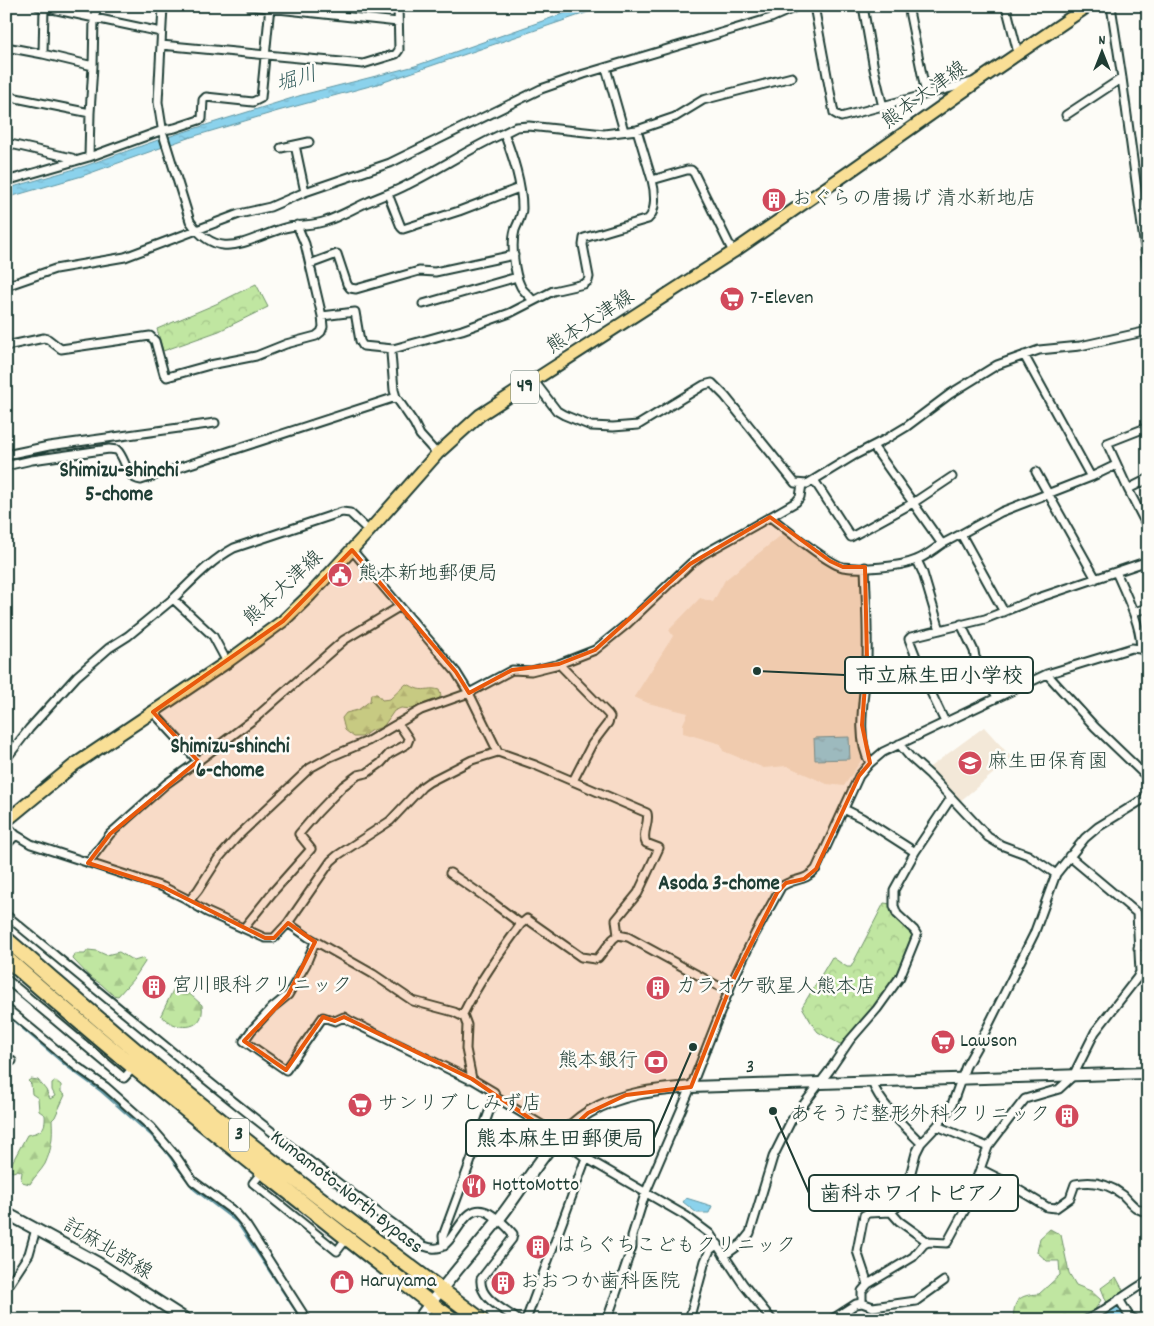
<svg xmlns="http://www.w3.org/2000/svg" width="1154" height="1326" font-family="Dekko,'Klee One',sans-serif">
	<defs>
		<pattern id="grass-tufts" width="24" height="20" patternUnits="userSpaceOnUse" patternTransform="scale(1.25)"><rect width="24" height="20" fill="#c0e6a1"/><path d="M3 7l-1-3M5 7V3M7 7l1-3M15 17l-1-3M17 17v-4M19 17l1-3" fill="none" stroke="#a5c68b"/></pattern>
		<pattern id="forest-firs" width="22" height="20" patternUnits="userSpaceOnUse" patternTransform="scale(1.25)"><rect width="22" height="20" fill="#c0e6a1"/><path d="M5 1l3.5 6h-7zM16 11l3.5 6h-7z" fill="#a5c68b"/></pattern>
		<pattern id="park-crowns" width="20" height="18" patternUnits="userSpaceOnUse" patternTransform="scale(1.25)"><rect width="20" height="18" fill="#c0e6a1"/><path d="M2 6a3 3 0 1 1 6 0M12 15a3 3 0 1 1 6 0" fill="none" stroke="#a5c68b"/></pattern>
		<pattern id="water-ripples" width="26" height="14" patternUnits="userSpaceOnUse" patternTransform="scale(1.25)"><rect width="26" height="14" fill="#8bd2ec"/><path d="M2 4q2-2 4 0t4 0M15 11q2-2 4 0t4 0" fill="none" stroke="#78b5cb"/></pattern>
	</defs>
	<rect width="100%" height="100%" fill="#fdfcf7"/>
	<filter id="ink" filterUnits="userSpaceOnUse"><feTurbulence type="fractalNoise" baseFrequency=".02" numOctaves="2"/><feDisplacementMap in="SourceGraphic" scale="10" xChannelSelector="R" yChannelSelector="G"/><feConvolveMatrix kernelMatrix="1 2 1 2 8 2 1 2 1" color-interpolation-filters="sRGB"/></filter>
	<g filter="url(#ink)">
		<path fill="#f3e8d8" d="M784 533 832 566 839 569 859 571 862 574 864 653 859 720 861 756V761L844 786 827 784 787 766 764 768 723 751 721 744 683 733V724L688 713 648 703 634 697 673 636 669 630 700 598 713 602 725 580Z
			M984 727 1012 758 959 802 927 769Z"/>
		<path fill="url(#grass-tufts)" stroke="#70926a" d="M1116 1277 1124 1292 1107 1303 1101 1288Z"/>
		<path fill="url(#forest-firs)" stroke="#70926a" d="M406 684C411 685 414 688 418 689 426 691 430 687 439 690L441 695 439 699 425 703 420 707 412 709 401 708 394 711 383 727 370 731 362 737H354L345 730 342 718 346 713 358 710 370 701 371 694H377L382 700 390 699Z
			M88 950 97 951 106 955 119 952 134 961 144 958 145 962 135 977 118 996 113 995 101 984 90 977 73 959 75 954H85Z
			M174 988C185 988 194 998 202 1005 206 1034 172 1030 161 1015Z
			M31 1079 38 1080 46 1090 50 1099 55 1096 52 1090V1084L56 1081 61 1085V1092L65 1095 55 1117 52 1120C53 1136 52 1149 45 1164 41 1171 34 1177 30 1184L22 1182 21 1179 22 1172 18 1170 13 1172 8 1170 27 1135C41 1132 46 1130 45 1115L39 1111 38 1098 32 1094 31 1084 28 1081Z
			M1050 1229 1061 1235 1069 1273 1076 1285 1091 1291 1101 1300 1094 1311 1075 1320H1013C1014 1300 1018 1295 1039 1294L1060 1275 1059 1261H1047L1037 1252 1040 1238Z"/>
		<path fill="url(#park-crowns)" stroke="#70926a" d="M256 284 268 307 219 331 163 351 157 329 216 304Z
			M884 903 891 904 896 919 913 936 897 977 875 1007 845 1043 840 1044 818 1032 814 1027 802 1007 832 957 847 967H851Z"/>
		<path fill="url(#water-ripples)" stroke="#6096a2" d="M585 6H606L381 83 278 111 188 138 82 176 6 198V189L85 166 158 140 302 95 415 66Z
			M849 737 850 759 815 760 814 738Z
			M686 1198 712 1206 709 1213H697L683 1202Z
			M1118 1304 1125 1317 1122 1320H1110L1106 1314Z"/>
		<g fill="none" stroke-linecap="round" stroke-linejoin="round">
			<path stroke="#6096a2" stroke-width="2.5" d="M6 1014 68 1067 101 1091 150 1134 165 1150 194 1189 237 1222 302 1320"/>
			<defs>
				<path id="street" d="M38 6 161 32
					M163 6 158 102 163 134 190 221C218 263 246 240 281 229 296 224 314 226 326 221 341 216 354 208 368 202 381 196 394 192 407 185 440 169 470 148 504 133 513 157 522 183 522 208 522 217 518 222 515 230 511 244 514 274 521 287 524 292 530 296 533 301
					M250 6 398 22
					M814 6 834 113 841 117 973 82
					M863 6 874 69 883 107
					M908 6 926 94
					M1006 6 1018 53
					M1111 6 1122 78 1148 271
					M44 7 43 54 93 66 94 19 97 6
					M161 45 363 64 396 54 399 50 398 6
					M6 47 43 54
					M606 68 624 131
					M6 96 90 113 93 66
					M1066 115 1122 78
					M637 130 652 180
					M504 133 516 127 529 126 604 134 637 130 675 117 703 100 792 77
					M6 143 72 158 75 161
					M295 145 305 192
					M281 148 309 142
					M89 157 90 113
					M6 181 89 157 163 130 175 128 202 119 203 100 206 97 253 102 261 98 270 6
					M388 194 401 227 403 229 459 211 519 188
					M310 264 337 254 347 284 350 288 356 289 419 271 435 272 514 255
					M6 286 55 269 125 257 239 214 270 207 305 192 390 163 541 89 584 74 771 18 798 6
					M423 304 517 277
					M322 316 355 312 360 341 363 346 393 349 462 330 510 313 553 291 584 284 588 281 589 277 583 245 584 238 648 219C657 211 655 191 652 180L687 170H691L694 173 733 252
					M6 346 44 338 48 339 61 349 150 336 155 341 164 374 167 377 210 365 256 356 286 344 316 336 321 332 323 327 322 316 305 244 297 225
					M393 349 391 353 394 390 396 397 414 423 420 435 437 454
					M1024 355 1091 477
					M534 381 557 411 564 415 591 426 613 427 638 425 704 385 712 383 725 396 795 483 807 484 853 456 886 439 906 427 950 394 997 365 1039 350 1080 346 1148 331
					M873 446 942 544 961 534 1004 612
					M6 455 49 446 215 423
					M6 466 32 460 109 449 117 450C127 460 125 478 141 480L396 397
					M1036 472 1096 579
					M1148 479 1128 489 1148 528
					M814 480 851 537 913 503 952 477
					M1128 489 1107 443 1148 427
					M770 517 796 502 800 497 802 484
					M961 534 1001 512 1091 477 1116 465
					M352 550 456 672 469 693 498 752
					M917 560 923 573 940 630
					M865 567C866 598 868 629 867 660 866 689 854 737 870 763
					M1116 572C1124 590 1144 631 1140 649
					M1133 612 1148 608
					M961 624 974 651 975 657 997 697
					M227 662 213 636 173 599C192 581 210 561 234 548L342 512 350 513 369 531
					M559 664 595 650 627 624 690 564 702 555 770 517C785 528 828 564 843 567 860 570 900 567 916 560 925 557 933 550 942 544
					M1047 674 1095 727 1148 778
					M945 722 925 680 909 639 911 637 985 619 1038 598 1148 561
					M899 744 910 757 930 775 988 837 1001 845 1028 855 1056 874
					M6 759 29 729 77 676 109 648 128 636 173 599
					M198 761 254 719 344 640 399 607
					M844 809 862 818 915 852
					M6 825 16 835 31 844 163 887 185 898 195 905 207 912 265 938H274L288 923 308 937 373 974 413 1001 454 1012 464 1017 467 1025 466 1049 472 1079
					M6 845 16 835
					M88 863 110 834 166 784 198 761 153 712
					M450 873 485 897 521 924
					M189 901 198 890 218 859 238 836 310 768 330 757 368 741 421 710 469 693 512 670 531 671 559 664 608 714 610 717 608 723 592 744 573 781
					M6 915C143 1028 279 1143 424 1246 430 1248 437 1250 443 1246 458 1236 466 1200 489 1213 499 1219 506 1225 513 1234L512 1239 481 1279C479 1299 504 1309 518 1320
					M288 923 331 861 338 855 390 821 422 787 429 782 472 760 498 752 535 765 647 813C650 823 641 833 646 843L659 848 638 893 616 920 618 935
					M244 928 272 893 311 849 299 834 318 812 343 786 358 775 367 773 381 763 389 754 407 744 409 739 398 723
					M315 942 306 964 288 995 272 1008 251 1031 244 1041 286 1070 323 1017 335 1021 344 1017 350 1021 469 1079H472L494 1092 497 1098 547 1128 586 1158 686 1216 710 1234 743 1284 772 1320
					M1138 948 1148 944
					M6 979 124 1078 134 1067
					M6 1008 76 1066 106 1087 151 1127 175 1155 193 1181 236 1213 246 1225 307 1320
					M462 1016C478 983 499 954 521 924L527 919 581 957 595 959 598 958 613 939 618 935 628 937 729 992
					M6 1057 12 1061
					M872 1082C880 1104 905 1127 921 1143
					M937 1126 988 1147
					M980 1169 1004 1181 1047 1207 1056 1208 1070 1198 1075 1184C1093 1180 1109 1184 1123 1195 1131 1203 1136 1211 1148 1212
					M263 1171 253 1183 337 1251 347 1238
					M891 1212 899 1221 928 1242 947 1243 966 1208 988 1147 1010 1118 1025 1099 1059 1089 1073 1076 1095 1032 1137 978 1140 972 1137 913 1069 856
					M444 1246 443 1236 493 1101 497 1098
					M724 1256 742 1243 750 1233 773 1157 791 1121 829 1071 850 1040 877 1009 900 977 917 935 914 930 897 914 894 906V890L915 852 951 798
					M868 1284 857 1251 864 1215 869 1213 891 1212 898 1206 911 1172 916 1153 921 1143 937 1126 951 1107 966 1066 984 1034 1034 934 1056 874 1085 838 1098 827 1142 800 1148 794
					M6 1289 29 1254 36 1229
					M1119 1299 1129 1316 1136 1320
					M862 1303V1291L868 1284 913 1257 924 1244 928 1242
					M526 1320 586 1158
					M607 1320 632 1247V1236L645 1194 691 1087 733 980 755 934 781 887C794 877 804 883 816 869L859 776 870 763 883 752 1047 674 1132 648 1140 649 1148 653
					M689 1320 705 1261 710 1250 718 1244
					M831 1320 856 1304 862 1303 873 1307 916 1301 944 1281
					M1086 1320C1108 1310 1126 1293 1148 1281"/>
				<path id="secondary" d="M6 1213 98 1263 187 1320
					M418 1320C443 1285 472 1253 499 1219 526 1185 551 1135 589 1112 621 1093 655 1090 691 1087L1148 1073"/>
				<path id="primary" d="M6 821 74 765 227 662 283 621 310 595 369 531 437 454 480 415 733 252 849 172 978 81 1088 6"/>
				<path id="highway" d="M6 939C77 1000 147 1062 220 1120 305 1189 393 1254 481 1320
					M6 958C143 1079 287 1191 430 1303L453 1320"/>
			</defs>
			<use href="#street" stroke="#1f3d34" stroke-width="11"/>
			<use href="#secondary" stroke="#1f3d34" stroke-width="14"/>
			<use href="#primary" stroke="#1f3d34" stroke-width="15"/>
			<use href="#highway" stroke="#1f3d34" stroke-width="18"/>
			<use href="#street" stroke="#fdfcf7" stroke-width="7"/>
			<use href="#secondary" stroke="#fdfcf7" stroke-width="10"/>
			<use href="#primary" stroke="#f9df96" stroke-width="11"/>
			<use href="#highway" stroke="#f9df96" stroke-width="14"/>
		</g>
	</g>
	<path fill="#e8590c" fill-opacity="0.2" stroke="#e8590c" stroke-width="4" stroke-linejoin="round" d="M770 517 830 561 843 567H865L867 660 862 725 870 763 859 776 816 869 804 879 786 883 777 893 733 980 691 1087 626 1095 588 1113 560 1139 472 1079 344 1017 335 1021 323 1017 286 1070 244 1041 288 995 315 942 288 923 274 938H265L163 887 88 863 110 834 198 761 153 712 283 621 352 550 456 672 469 693 512 670 559 664 595 650 690 564Z"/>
	<defs>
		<symbol id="building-disc" viewBox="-11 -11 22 22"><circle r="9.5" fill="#d1495b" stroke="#fdfcf7"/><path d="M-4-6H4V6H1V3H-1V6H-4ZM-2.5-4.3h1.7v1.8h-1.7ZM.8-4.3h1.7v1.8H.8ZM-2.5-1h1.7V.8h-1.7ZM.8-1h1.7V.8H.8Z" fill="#fff"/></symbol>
		<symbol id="supermarket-disc" viewBox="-11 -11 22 22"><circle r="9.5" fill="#d1495b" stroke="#fdfcf7"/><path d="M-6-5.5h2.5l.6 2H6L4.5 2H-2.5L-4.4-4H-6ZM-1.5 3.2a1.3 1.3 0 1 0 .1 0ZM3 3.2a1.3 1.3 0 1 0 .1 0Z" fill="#fff"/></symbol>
		<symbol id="civic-disc" viewBox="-11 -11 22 22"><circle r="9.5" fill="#d1495b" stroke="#fdfcf7"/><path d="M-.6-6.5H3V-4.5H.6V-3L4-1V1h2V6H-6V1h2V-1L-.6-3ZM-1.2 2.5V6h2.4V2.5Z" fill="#fff"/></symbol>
		<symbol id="school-disc" viewBox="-11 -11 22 22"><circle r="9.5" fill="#d1495b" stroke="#fdfcf7"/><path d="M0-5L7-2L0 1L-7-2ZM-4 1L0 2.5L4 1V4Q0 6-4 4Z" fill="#fff"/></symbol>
		<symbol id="bank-disc" viewBox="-11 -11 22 22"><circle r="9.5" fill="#d1495b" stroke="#fdfcf7"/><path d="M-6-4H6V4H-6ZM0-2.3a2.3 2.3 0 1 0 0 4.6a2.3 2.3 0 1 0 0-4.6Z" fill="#fff"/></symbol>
		<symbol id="restaurant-disc" viewBox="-11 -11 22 22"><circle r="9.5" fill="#d1495b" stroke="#fdfcf7"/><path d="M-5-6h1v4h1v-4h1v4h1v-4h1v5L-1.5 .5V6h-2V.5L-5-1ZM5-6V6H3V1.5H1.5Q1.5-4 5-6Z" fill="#fff"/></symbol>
		<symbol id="shop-disc" viewBox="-11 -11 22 22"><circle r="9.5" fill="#d1495b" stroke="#fdfcf7"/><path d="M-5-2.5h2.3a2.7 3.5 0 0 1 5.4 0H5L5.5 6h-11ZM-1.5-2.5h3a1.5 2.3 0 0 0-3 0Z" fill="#fff"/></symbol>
	</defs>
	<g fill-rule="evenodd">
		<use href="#building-disc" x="760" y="186" width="28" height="28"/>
		<use href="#supermarket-disc" x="718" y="285" width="28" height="28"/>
		<use href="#civic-disc" x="326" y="561" width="28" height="28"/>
		<use href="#school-disc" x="956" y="749" width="28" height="28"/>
		<use href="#building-disc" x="140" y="973" width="28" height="28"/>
		<use href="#building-disc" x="644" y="974" width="28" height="28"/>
		<use href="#supermarket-disc" x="929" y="1028" width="28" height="28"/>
		<use href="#bank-disc" x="642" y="1048" width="28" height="28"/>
		<use href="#supermarket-disc" x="346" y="1091" width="28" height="28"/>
		<use href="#building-disc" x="1053" y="1102" width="28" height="28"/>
		<use href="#restaurant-disc" x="460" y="1172" width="28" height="28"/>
		<use href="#building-disc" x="524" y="1233" width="28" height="28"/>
		<use href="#shop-disc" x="328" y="1268" width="28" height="28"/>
		<use href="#building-disc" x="489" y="1269" width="28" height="28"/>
	</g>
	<g text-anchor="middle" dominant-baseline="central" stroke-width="5" stroke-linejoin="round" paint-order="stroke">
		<g fill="#fdfcf7" stroke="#62766e" stroke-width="1">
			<rect x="511" y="370.5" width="28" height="33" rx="4"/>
			<rect x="229" y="1118.5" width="20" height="33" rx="4"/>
		</g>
		<g font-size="19" font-weight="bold" fill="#1f3d34">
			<text x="525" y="387">49</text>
			<text x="239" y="1135">3</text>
		</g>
		<g font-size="20" fill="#1f3d34" stroke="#fdfcf7">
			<text transform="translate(925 96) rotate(-36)">熊本大津線</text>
			<text transform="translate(591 323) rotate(-33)">熊本大津線</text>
			<text transform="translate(284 589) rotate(-43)">熊本大津線</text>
			<text transform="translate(750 1068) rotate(-2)">3</text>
			<text transform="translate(346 1193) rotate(38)">Kumamoto-North Bypass</text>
			<text transform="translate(107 1250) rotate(31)">託麻北部線</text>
		</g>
		<g font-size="20" fill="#1f3d34" stroke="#fdfcf7" text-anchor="start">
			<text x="792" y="200">おぐらの唐揚げ 清水新地店</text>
			<text x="750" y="299">7-Eleven</text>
			<text x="358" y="575">熊本新地郵便局</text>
			<text x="988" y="763">麻生田保育園</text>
			<text x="172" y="987">宮川眼科クリニック</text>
			<text x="676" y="988">カラオケ歌星人熊本店</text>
			<text x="960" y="1042">Lawson</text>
			<text x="638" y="1062" text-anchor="end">熊本銀行</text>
			<text x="378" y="1105">サンリブ しみず店</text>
			<text x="1050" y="1116" text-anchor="end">あそうだ整形外科クリニック</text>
			<text x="492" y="1186">HottoMotto</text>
			<text x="556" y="1247">はらぐちこどもクリニック</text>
			<text x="360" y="1282">Haruyama</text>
			<text x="520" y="1283">おおつか歯科医院</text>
		</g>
		<g font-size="21" font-style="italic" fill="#3a6262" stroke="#fdfcf7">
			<text transform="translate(297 81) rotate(-16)">堀川</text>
		</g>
		<g font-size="21" font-weight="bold" fill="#1f3d34" stroke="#fdfcf7">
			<text x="119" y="472">Shimizu-shinchi<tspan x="119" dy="24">5-chome</tspan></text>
			<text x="230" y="748">Shimizu-shinchi<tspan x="230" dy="24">6-chome</tspan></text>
			<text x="719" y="885">Asoda 3-chome</text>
		</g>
	</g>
	<path fill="none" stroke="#1f3d34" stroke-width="2" d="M757 671L845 675M693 1047L654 1138M773 1111L809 1193"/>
	<g fill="#1f3d34" stroke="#fdfcf7" stroke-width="2">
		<circle cx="757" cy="671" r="5"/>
		<circle cx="693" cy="1047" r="5"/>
		<circle cx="773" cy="1111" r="5"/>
	</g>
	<g fill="#fdfcf7" stroke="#1f3d34" stroke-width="2">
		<rect x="845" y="657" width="188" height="36" rx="5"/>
		<rect x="466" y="1120" width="188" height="36" rx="5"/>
		<rect x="809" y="1175" width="209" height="36" rx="5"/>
	</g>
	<g font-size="21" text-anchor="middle" font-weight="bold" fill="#1f3d34">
		<text x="939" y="682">市立麻生田小学校</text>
		<text x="560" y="1145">熊本麻生田郵便局</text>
		<text x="913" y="1200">歯科ホワイトピアノ</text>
	</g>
	<rect width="1154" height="1326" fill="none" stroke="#fdfcf7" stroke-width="25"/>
	<rect x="12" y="12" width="1129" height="1301" fill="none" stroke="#1f3d34" stroke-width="2" filter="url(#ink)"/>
	<g transform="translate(1102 52)" stroke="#fdfcf7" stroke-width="4" paint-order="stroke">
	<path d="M0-4L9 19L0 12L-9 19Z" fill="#1f3d34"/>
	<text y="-8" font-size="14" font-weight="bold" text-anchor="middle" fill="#1f3d34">N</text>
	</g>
</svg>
